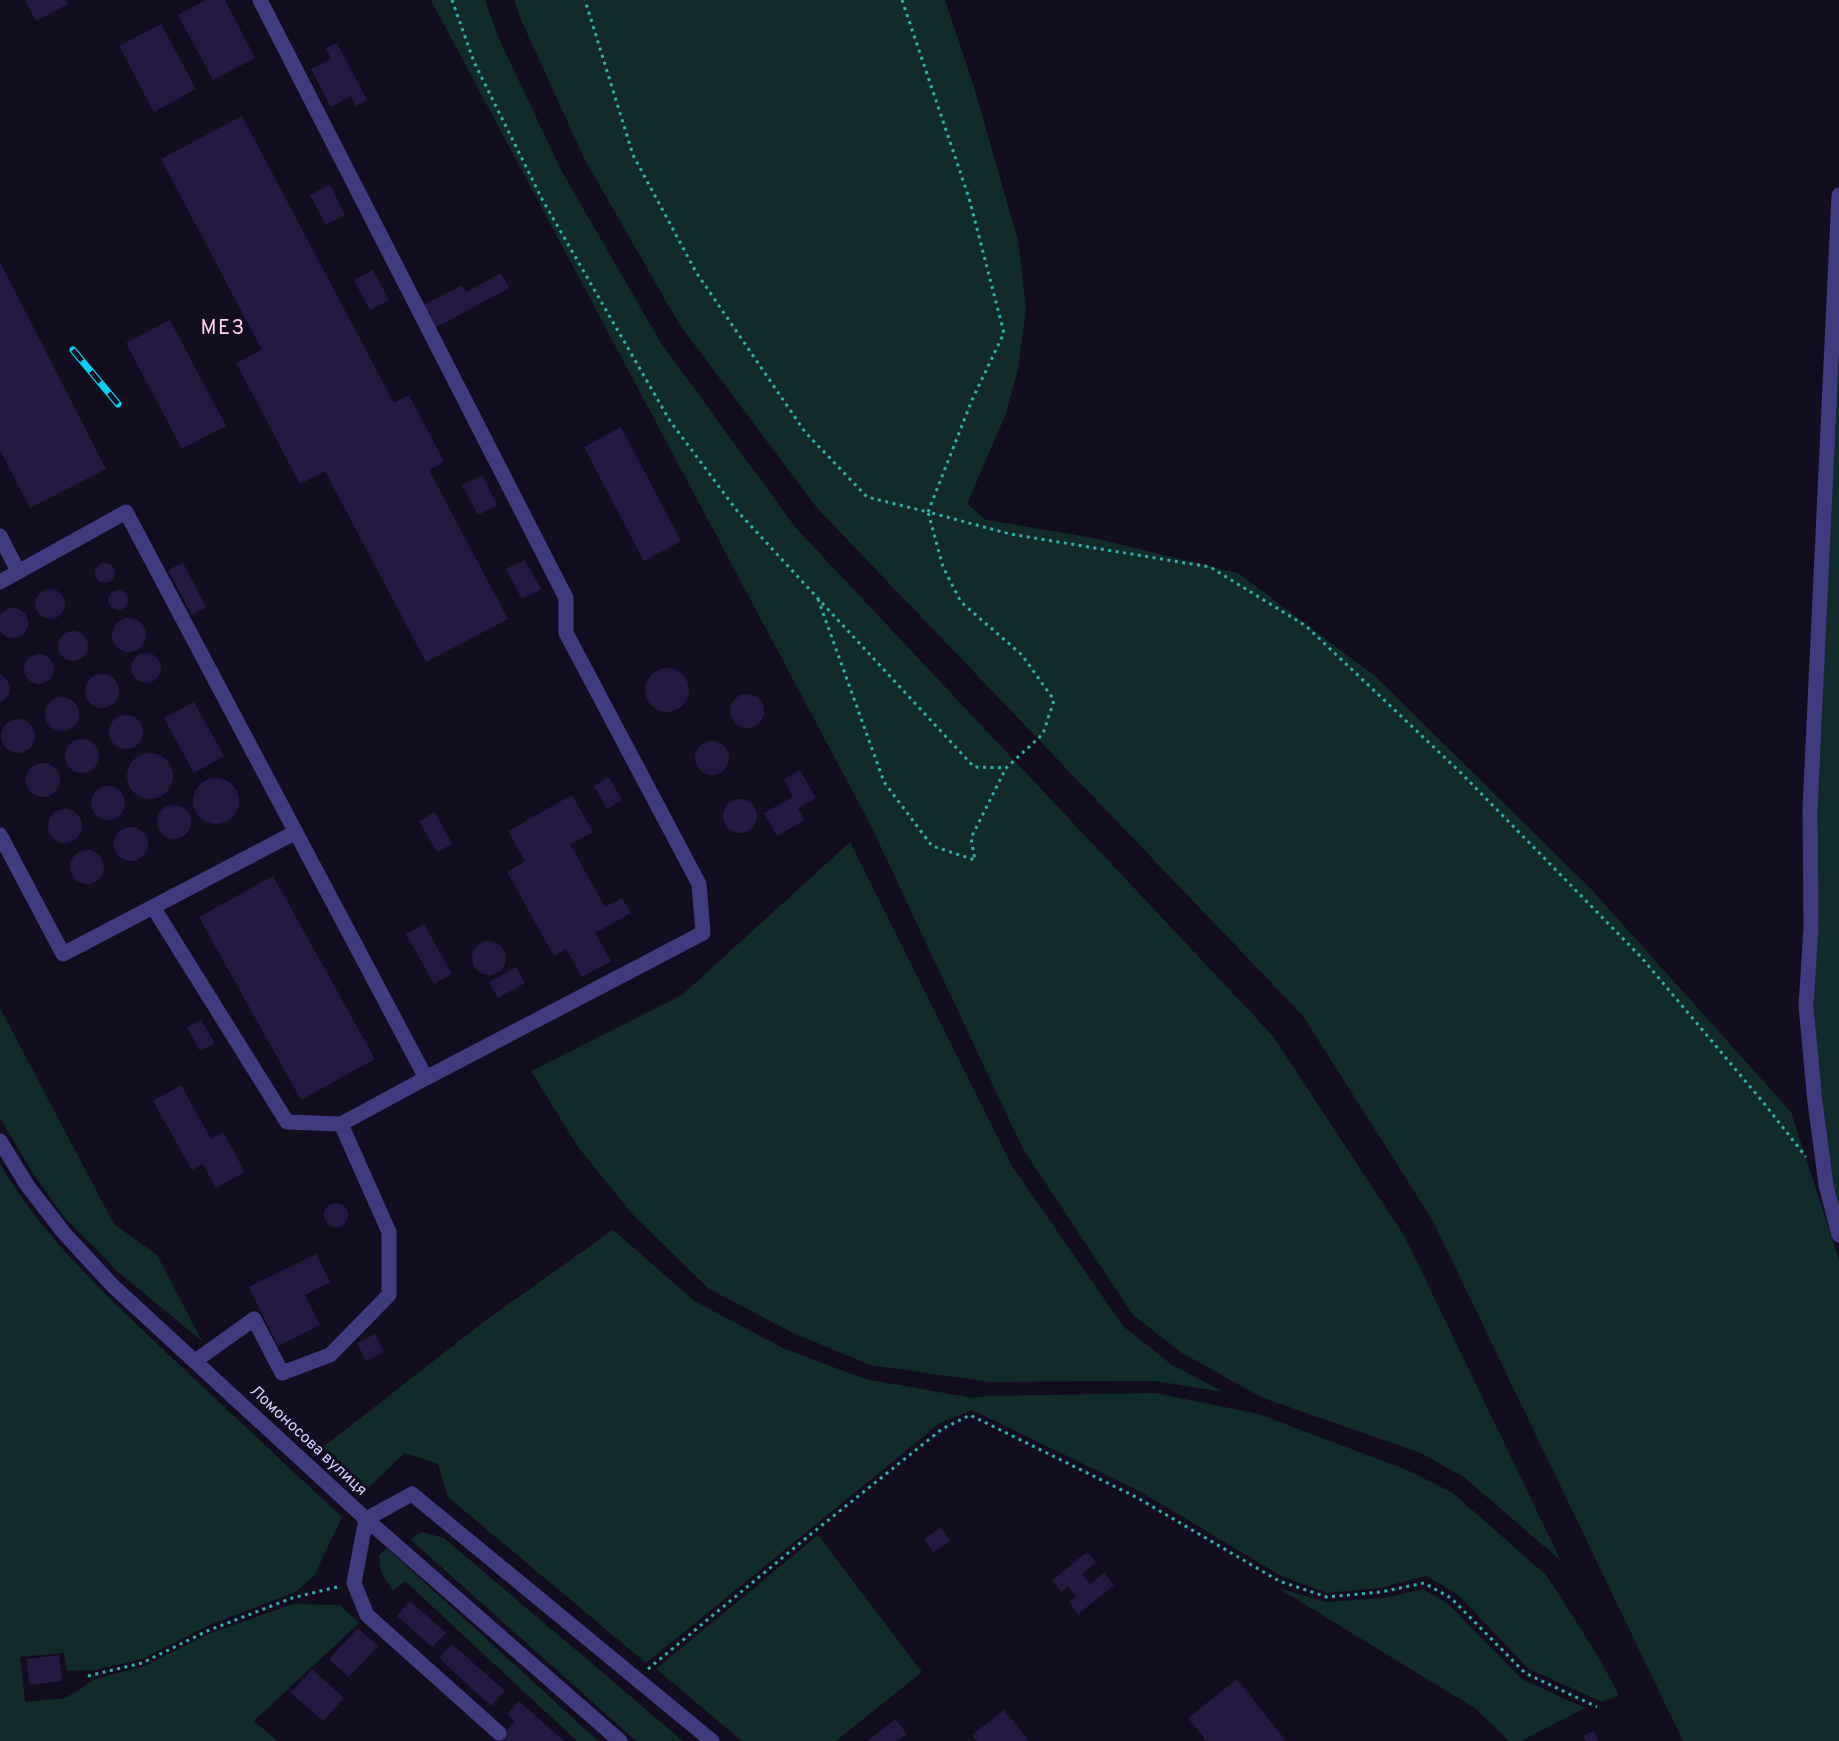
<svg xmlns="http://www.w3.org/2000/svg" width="1839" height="1741" font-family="Overpass,sans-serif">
	<rect width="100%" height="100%" fill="#120e20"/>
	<path fill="#112a2a" d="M431 0H485L497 34 561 170 661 343 796 528 1273 1036 1405 1237 1561 1561 1465 1478 1421 1453 1263 1398 1182 1353 1133 1315 1023 1149 870 824Z
		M514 0H945L973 84 1018 240 1026 308 1018 370 1005 416 967 504 986 520 1094 538 1238 573 1375 676 1591 889 1791 1112 1839 1260V1741H1683L1433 1221 1303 1016 817 508 679 324 584 158 522 22Z
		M1839 362V1205L1833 1182 1821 1100 1814 1007 1816 812Z
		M850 842 1012 1166 1123 1326 1172 1365 1224 1392 1154 1381 990 1382 870 1365 793 1333 709 1289 634 1216 578 1147 531 1071 682 995Z
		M0 1008 114 1224 157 1255 202 1341 118 1272 64 1217 34 1175 0 1118Z
		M0 1164C45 1240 109 1298 172 1358 229 1411 285 1464 342 1517L314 1576 295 1592 207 1626 142 1659 95 1670 67 1671 64 1653 20 1657 25 1702 66 1698 95 1679 144 1666 208 1634 293 1604 340 1605 359 1623 254 1721 277 1741H0Z
		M613 1230 696 1302 785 1349 865 1379 973 1398 988 1396 1155 1393 1259 1414 1407 1470 1453 1493 1547 1576 1598 1656 1619 1695 1602 1702 1529 1669 1457 1594 1426 1576 1380 1588 1327 1593 1283 1577 1141 1492 972 1410 940 1423 646 1663 448 1497 438 1464 405 1453 367 1489 322 1448 482 1323Z
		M422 1532 444 1538 683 1741H636L410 1539Z
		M818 1535 922 1672 836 1741H742L656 1669Z
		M387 1548 598 1741H577L405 1581 393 1591 381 1572 379 1555Z
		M1278 1588 1326 1602 1383 1598 1423 1589 1447 1603 1522 1679 1585 1708 1521 1741H1509L1476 1709Z"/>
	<path fill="#241a41" d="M25 0H66L68 4 36 21Z
		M206 0H225L255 58 213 80 178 15Z
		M161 24 196 89 154 112 119 46Z
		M337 43 367 100 356 106 351 96 331 107 311 69 331 59 326 48Z
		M242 116 394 403 409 395 444 462 429 470 508 619 426 662 325 471 300 484 236 363 262 350 161 159Z
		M330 185 345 215 326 225 310 195Z
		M0 262 106 469 30 508 0 450Z
		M373 270 389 300 370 310 354 280Z
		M501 273 509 288 435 328 423 305 462 285 466 292Z
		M170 320 226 426 182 449 126 343Z
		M621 427 681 541 644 561 584 447Z
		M482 475 497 505 478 515 462 485Z
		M525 560 541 589 522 599 506 569Z
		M95 573a10 10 0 1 1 20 0a10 10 0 1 1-20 0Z
		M183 563 206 607 192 615 168 570Z
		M35 604a15 15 0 1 1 30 0a15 15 0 1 1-30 0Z
		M108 600a10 10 0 1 1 20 0a10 10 0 1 1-20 0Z
		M-2 623a15 15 0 1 1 30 0a15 15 0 1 1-30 0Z
		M112 635a17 17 0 1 1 34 0a17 17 0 1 1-34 0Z
		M58 646a15 15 0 1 1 30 0a15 15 0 1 1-30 0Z
		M131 668a15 15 0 1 1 30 0a15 15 0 1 1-30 0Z
		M24 669a15 15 0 1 1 30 0a15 15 0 1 1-30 0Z
		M645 690a22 22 0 1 1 44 0a22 22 0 1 1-44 0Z
		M85 691a17 17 0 1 1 34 0a17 17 0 1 1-34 0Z
		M0 674 7 680 10 687 9 695 0 703Z
		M730 711a17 17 0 1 1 34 0a17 17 0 1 1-34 0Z
		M45 714a17 17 0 1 1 34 0a17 17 0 1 1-34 0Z
		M194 702 224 756 194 773 164 718Z
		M109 732a17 17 0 1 1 34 0a17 17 0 1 1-34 0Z
		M1 736a17 17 0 1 1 34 0a17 17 0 1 1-34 0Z
		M65 756a17 17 0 1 1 34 0a17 17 0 1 1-34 0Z
		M695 758a17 17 0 1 1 34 0a17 17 0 1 1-34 0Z
		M127 776a23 23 0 1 1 46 0a23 23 0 1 1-46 0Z
		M26 780a17 17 0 1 1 34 0a17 17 0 1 1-34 0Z
		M800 770 816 798 798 808 805 820 777 836 764 813 793 797 784 779Z
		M609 777 622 800 607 809 594 786Z
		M193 801a23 23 0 1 1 46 0a23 23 0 1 1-46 0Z
		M91 803a17 17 0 1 1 34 0a17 17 0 1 1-34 0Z
		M572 795 593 832 570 844 605 907 622 898 631 913 595 933 611 961 582 977 566 949 554 956 507 872 525 861 508 831Z
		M723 816a17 17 0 1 1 34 0a17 17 0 1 1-34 0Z
		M157 822a17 17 0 1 1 34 0a17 17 0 1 1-34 0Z
		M48 826a17 17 0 1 1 34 0a17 17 0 1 1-34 0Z
		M435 812 452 844 437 852 419 821Z
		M114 844a17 17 0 1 1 34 0a17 17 0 1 1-34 0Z
		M70 867a17 17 0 1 1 34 0a17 17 0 1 1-34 0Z
		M273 876 375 1059 301 1100 199 917Z
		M424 924 452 974 434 984 406 934Z
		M472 958a17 17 0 1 1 34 0a17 17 0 1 1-34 0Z
		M516 967 525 983 498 998 489 982Z
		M201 1020 215 1043 200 1051 187 1027Z
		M181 1085 211 1139 223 1132 245 1172 216 1188 203 1164 192 1170 153 1101Z
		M324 1215a12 12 0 1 1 24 0a12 12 0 1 1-24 0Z
		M316 1254 330 1282 305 1295 320 1325 278 1346 249 1287Z
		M375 1334 384 1352 366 1361 357 1343Z
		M941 1527 950 1541 933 1552 924 1539Z
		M1087 1552 1096 1562 1082 1574 1090 1584 1104 1573 1114 1585 1078 1614 1069 1602 1076 1596 1068 1586 1061 1592 1052 1580Z
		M410 1601 446 1633 432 1647 397 1616Z
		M358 1628 378 1646 349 1677 329 1659Z
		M452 1644 505 1691 491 1706 439 1658Z
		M59 1655 62 1681 29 1685 27 1659Z
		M312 1669 344 1698 323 1721 291 1693Z
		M1237 1679 1286 1741H1207L1188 1718Z
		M519 1701 564 1741H498L515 1722 507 1714Z
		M1004 1710 1029 1741H977L972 1735Z
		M895 1719 907 1734 897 1741H868Z
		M1594 1731 1598 1741H1586L1583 1736Z"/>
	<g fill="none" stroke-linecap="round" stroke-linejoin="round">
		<path stroke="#32aeac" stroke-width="3" stroke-dasharray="3 4.5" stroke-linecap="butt" d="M452 0 474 62 542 199 670 421 738 512 974 767 1006 768 1043 734 1054 700 1022 655 961 602 943 567 928 512 867 497 805 432 696 272 633 155 585 0
			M902 0 969 198 1004 333 972 400 928 512 1010 534 1210 567 1306 626 1460 772 1641 957 1763 1102 1806 1157
			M818 599 884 782 932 846 975 860 971 838 1006 768
			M648 1669 811 1534 942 1429 970 1415 1136 1497 1279 1581 1327 1597 1381 1592 1424 1583 1451 1598 1525 1673 1597 1707
			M88 1676 142 1663 207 1631 292 1598 341 1586"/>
		<path stroke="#403a7e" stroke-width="15" d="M260 0 566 598V633L699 884 703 933 426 1078
			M1839 195 1810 809 1811 927 1806 1006 1815 1102 1826 1185 1839 1235
			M0 536 18 571
			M0 582 126 512 426 1078 341 1124 287 1122 153 907
			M0 835 63 954 296 832
			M0 1141 27 1185 64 1233 113 1286 366 1519 620 1741
			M195 1361 254 1319 282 1373 330 1355 389 1295V1232L341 1124
			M499 1733 367 1615 354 1583 366 1519 412 1494 712 1741"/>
		<defs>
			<path id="rail" d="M73 350 118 404"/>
		</defs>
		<use href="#rail" stroke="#08cff0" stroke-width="7"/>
		<use href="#rail" stroke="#120e20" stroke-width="4.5" stroke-dasharray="14" stroke-linecap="butt"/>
	</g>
	<g text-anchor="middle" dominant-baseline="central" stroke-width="6" stroke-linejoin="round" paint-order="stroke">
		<g font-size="16" fill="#d6cefd" stroke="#120e20">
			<text transform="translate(308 1441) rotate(43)">Ломоносова вулиця</text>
		</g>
		<g font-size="20" letter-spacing="1.5" fill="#fdd0eb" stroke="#120e20">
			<text x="223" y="329">МЕЗ</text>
		</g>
	</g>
</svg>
